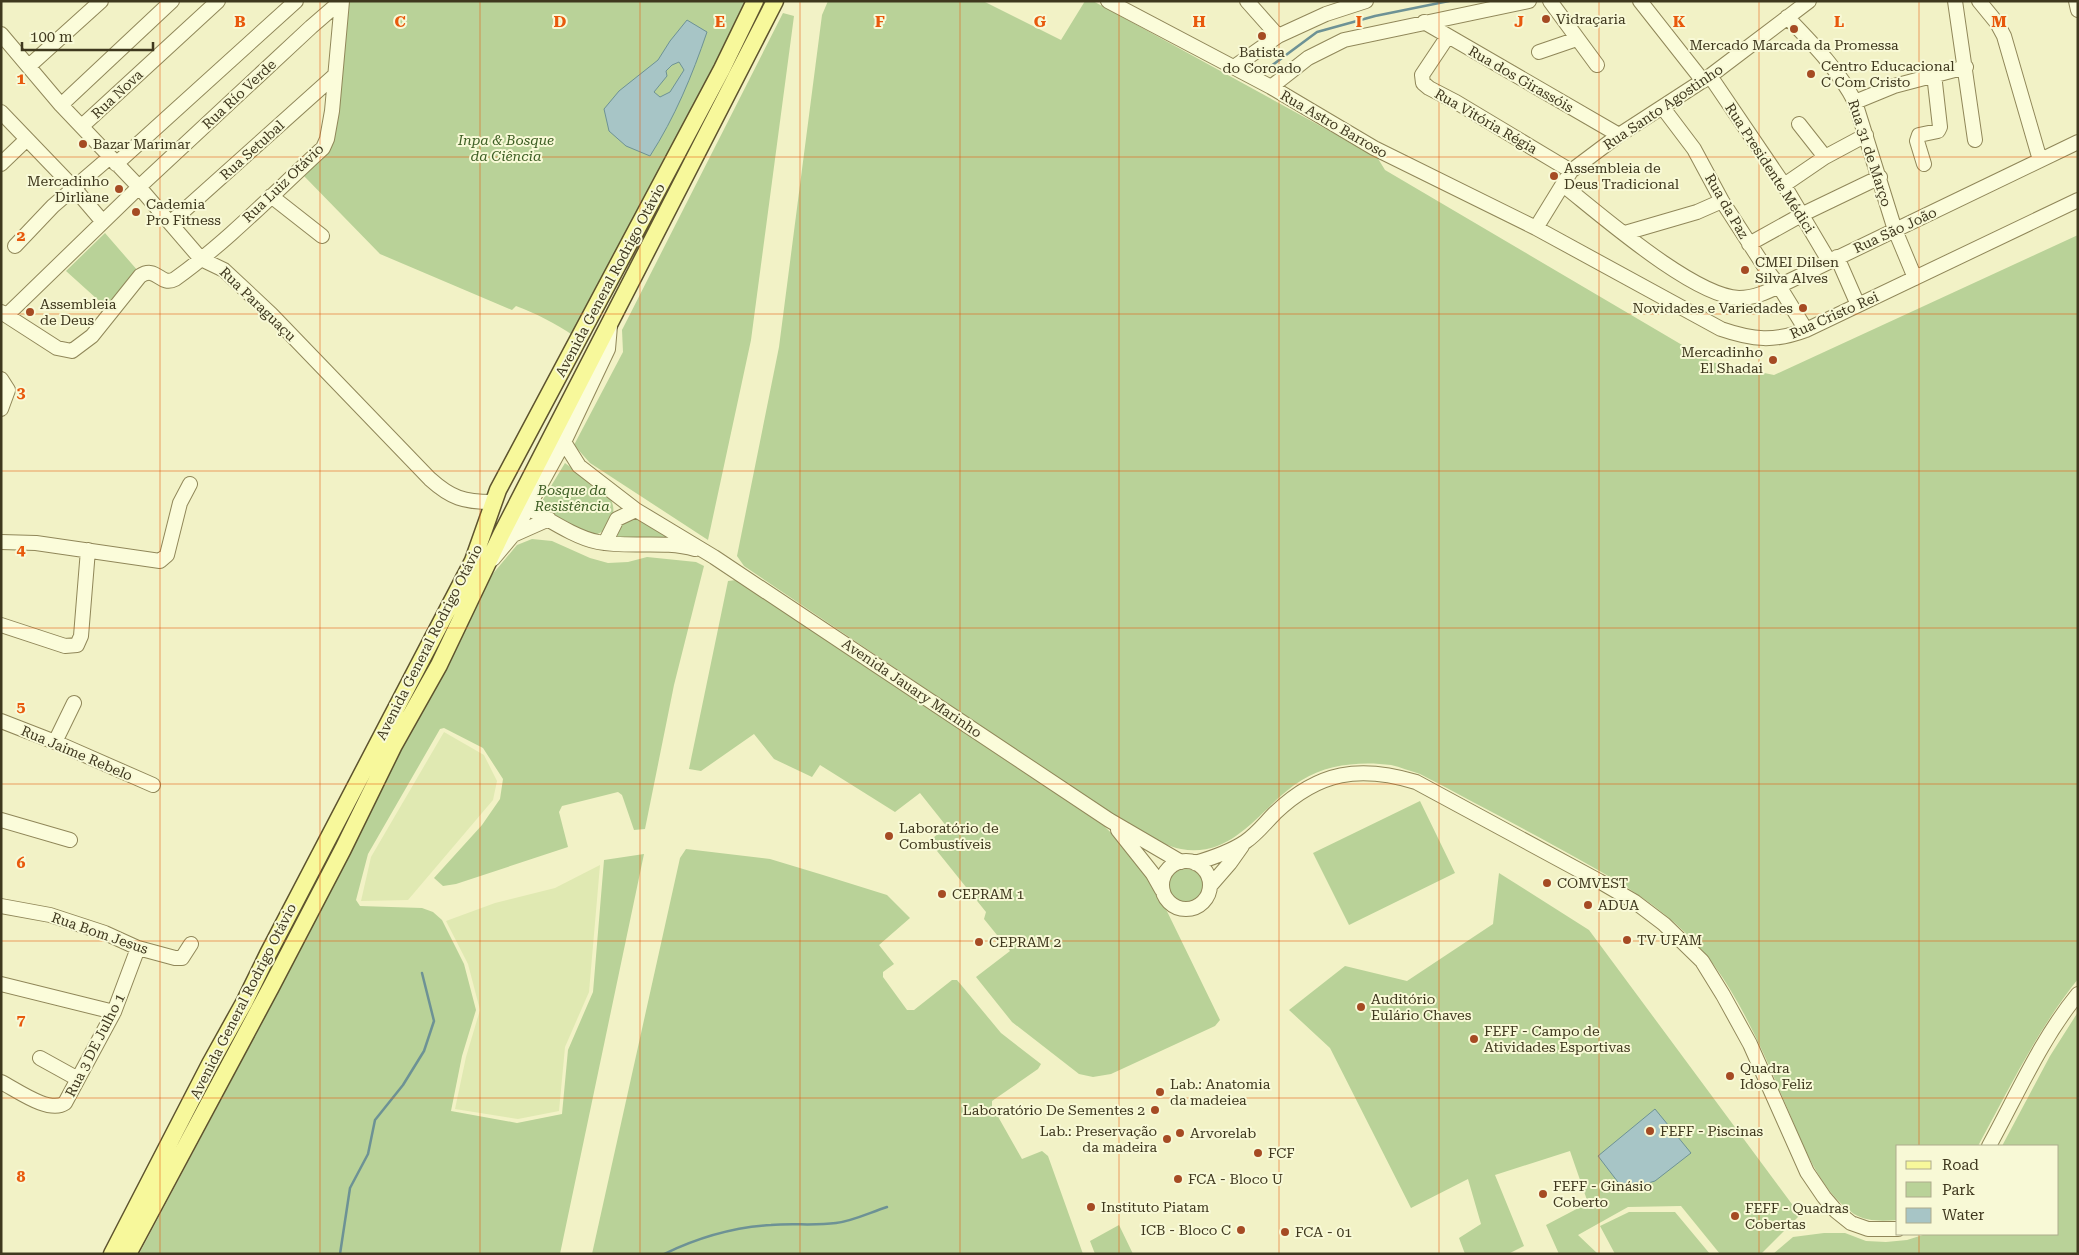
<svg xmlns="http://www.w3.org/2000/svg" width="2079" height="1255" font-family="'Roboto Serif',serif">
	<rect width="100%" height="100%" fill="#f2f2c6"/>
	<path fill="#e0e9b2" d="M444 732 484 755 497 781 493 800 408 900 361 901 371 857Z
		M600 865 589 992 565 1047 559 1111 518 1119 455 1109 466 1057 480 1010 468 964 446 921 495 903 555 888Z"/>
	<path fill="#b9d298" d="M349 1H749L574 336C555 323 537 314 516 306L512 310 380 254 304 176 318 162Z
		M828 1H983L1061 40 1085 1H1093L1377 157 1385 170 1711 362 1774 375 2078 235V979C2037 1030 2009 1089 1978 1146H1898V1220C1883 1221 1867 1222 1854 1214 1816 1188 1800 1136 1782 1096 1767 1060 1751 1024 1731 991 1689 918 1624 884 1553 845 1509 821 1464 797 1420 774 1410 771 1400 767 1391 765 1362 761 1327 764 1302 780 1262 804 1236 859 1181 849 1156 844 1132 825 1110 813L744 566 737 556 779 347 822 15Z
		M783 13 794 16 751 340 708 540 590 463 574 445 623 352 622 330Z
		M105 233 138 271 107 308 66 271Z
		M565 463C574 470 607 491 611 500 614 506 614 512 612 519 608 528 602 533 593 536L539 506Z
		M632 515 679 540 617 538 621 523Z
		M532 539 552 541 590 558 608 563 628 562 647 557 696 562 704 566 674 685 645 829 634 830 622 795 618 792 562 806 559 812 568 847 456 884 443 886 434 878 482 825 500 799 503 779 483 748 444 728 440 729 368 854 356 900 360 906 422 908 433 912 442 920 464 964 476 1010 462 1056 451 1111 517 1123 562 1114 568 1050 593 992 604 860 644 854 560 1254H139L229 1085 491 576 517 545Z
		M736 580 1104 826 1129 850 1162 901 1220 1020 1215 1026 1111 1074 1093 1077 1079 1074 1012 1022 976 977 1010 951 984 919 986 912 929 841 947 827 920 793 895 812 820 765 812 777 774 759 754 734 701 771 689 769 728 581Z
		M1420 801 1455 873 1349 925 1313 853Z
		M686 849 770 859 823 875 887 895 910 918 879 945 894 964 883 972V977L907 1010H914L952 980H957L1001 1033 1041 1064 1038 1069 992 1101V1106L1022 1159 1042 1151 1048 1156 1083 1254H592L680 858Z
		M1169 886a17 17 0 1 1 34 0a17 17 0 1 1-34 0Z
		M1499 873 1589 930 1800 1215 1761 1254H1720L1681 1206 1628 1207 1578 1235 1598 1254H1559L1546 1225 1588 1203 1570 1151 1495 1175 1524 1246 1508 1254H1465L1459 1238 1481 1224 1468 1179 1411 1208 1330 1048 1289 1010 1345 966 1407 981 1493 924Z
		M2078 1012V1254H1773L1793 1237 1824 1233H1845L1866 1241 1886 1242 1907 1240 1926 1234H2058V1146H2002L2050 1056Z
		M1629 1212H1675L1710 1254H1615L1600 1226Z
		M1119 1225 1133 1254H1095L1090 1241Z"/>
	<path fill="#a7c5c6" stroke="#6d9295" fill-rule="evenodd" d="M687 20 707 32C692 76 675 117 650 156L626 146 609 131 604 109 619 91 658 60 670 41ZM679 62 684 70 670 92 660 97 654 92 667 76 666 71 672 65Z
		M1655 1109 1691 1153 1655 1181 1624 1190 1598 1156Z"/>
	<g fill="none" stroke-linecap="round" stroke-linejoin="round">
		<path stroke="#6d9295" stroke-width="2.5" d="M1259 75 1317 32 1375 16 1449 1
			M340 1254 350 1188 368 1154 375 1120 403 1085 424 1051 434 1021 422 973
			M664 1254C697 1238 735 1227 771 1225 793 1223 814 1226 836 1223 853 1221 871 1212 887 1207"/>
		<defs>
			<path id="minor" d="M1108 1 1271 87 1374 148 1536 228 1721 329C1753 340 1774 342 1806 330L2078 200
				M1247 1 1278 36
				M1550 1 1597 65
				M1640 1 1703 81
				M1955 1 1975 140
				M1979 1 1997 23 2004 36 2040 160
				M2076 1 2078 10
				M1787 17C1813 44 1838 69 1855 102L1895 230 1915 278
				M1424 22 1619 135
				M1 34 61 105 139 187 201 259 224 270 271 314 430 479C451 498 464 502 492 502
				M1448 36 1422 75 1423 83 1429 88 1456 102 1571 171
				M1539 52 1577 39
				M29 66 101 1
				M1234 67 1278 36 1326 14 1366 1
				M1710 76 1784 185 1829 261
				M1271 87 1308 58 1344 40 1529 1
				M1855 102 1894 86 1966 67
				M61 105 172 1
				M1663 108 1694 149 1722 201 1764 266 1779 286 1806 330
				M1 112 74 188 103 222
				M1799 124 1825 157
				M82 126 218 1
				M1 164 27 139
				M116 164 296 1
				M1924 164 1917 141 1919 135 1938 131 1940 127 1934 74
				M1563 185C1601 215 1693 296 1739 298 1754 298 1767 292 1779 286L2078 142
				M1784 185 1825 157 1866 135
				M271 196 322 236
				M170 223 334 76
				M1536 228 1571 171 1619 135 1710 76 1809 1
				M1625 233 1697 212 1722 201
				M1749 244 1803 214 1880 177
				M15 246 53 206 110 157
				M1837 257 1858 305
				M1 312 57 348 72 351 92 336 140 276C157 265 160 287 175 279 227 242 276 191 323 148L327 139 332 111 342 1
				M7 315 139 187 311 27 341 1
				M1 379 8 390 1 409
				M564 442 579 466 636 510 714 557 1109 820 1181 862
				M528 508C548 519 576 538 598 542 630 548 664 540 695 549
				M513 535 549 519
				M1 542 36 543 160 561 167 555 180 503 190 484
				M605 543 617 519 636 510
				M493 559 513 535 564 442 608 349 610 326
				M1 625 65 646 77 645 81 636 88 550
				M1 721 55 742 153 785
				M55 742 74 703
				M1 820 70 840
				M1118 830 1153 874 1162 890
				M1162 885a24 24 0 1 1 48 0a24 24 0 1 1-48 0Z
				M1195 863C1212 858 1230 852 1245 842 1257 834 1265 823 1275 813 1319 771 1360 765 1416 782L1599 881 1635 902 1664 924 1702 961 1723 995 1750 1044 1807 1172 1824 1197 1836 1211 1851 1223 1868 1229H1898
				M1210 886 1230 863 1242 846
				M1 906 50 915 105 933 138 948 175 958H182L191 944
				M1 984 114 1012
				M40 1058 78 1079
				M1 1082C17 1090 49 1114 65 1103L114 1012 138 948
				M1989 1146C2017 1095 2041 1039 2078 994"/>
			<path id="major" d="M112 1254 210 1064 245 1001 268 954 473 561 498 490 722 69 755 1
				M128 1254 271 987 343 849 394 745 439 665 501 535 775 1"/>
		</defs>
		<use href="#minor" stroke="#908759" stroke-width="16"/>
		<use href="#major" stroke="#5d532e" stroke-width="19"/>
		<use href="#minor" stroke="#fbfcda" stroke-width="14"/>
		<use href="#major" stroke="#f7f89b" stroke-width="16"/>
	</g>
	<path fill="none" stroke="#e8590c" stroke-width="1" stroke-opacity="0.55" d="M160 1V1254M320 1V1254M480 1V1254M640 1V1254M800 1V1254M960 1V1254M1119 1V1254M1279 1V1254M1439 1V1254M1599 1V1254M1759 1V1254M1919 1V1146M1 157H2078M1 314H2078M1 471H2078M1 628H2078M1 784H2078M1 941H2078M1 1098H2078M1919 1234V1254"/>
	<g fill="#a54b23" stroke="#f8f9d6" stroke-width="2">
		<circle cx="1546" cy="19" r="5"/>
		<circle cx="1794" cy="29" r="5"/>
		<circle cx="1262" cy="36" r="5"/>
		<circle cx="1811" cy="74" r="5"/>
		<circle cx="83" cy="144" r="5"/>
		<circle cx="1554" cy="176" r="5"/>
		<circle cx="119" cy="189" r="5"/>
		<circle cx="136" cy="212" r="5"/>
		<circle cx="1745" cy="270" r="5"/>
		<circle cx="1803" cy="308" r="5"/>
		<circle cx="30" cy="312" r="5"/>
		<circle cx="1773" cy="360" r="5"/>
		<circle cx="889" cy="836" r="5"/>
		<circle cx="1547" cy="883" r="5"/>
		<circle cx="942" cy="894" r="5"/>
		<circle cx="1588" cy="905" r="5"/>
		<circle cx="1627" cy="940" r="5"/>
		<circle cx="979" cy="942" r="5"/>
		<circle cx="1361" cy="1007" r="5"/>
		<circle cx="1474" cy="1039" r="5"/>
		<circle cx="1730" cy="1076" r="5"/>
		<circle cx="1160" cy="1092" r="5"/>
		<circle cx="1155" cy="1110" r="5"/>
		<circle cx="1650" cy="1131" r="5"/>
		<circle cx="1180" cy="1133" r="5"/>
		<circle cx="1167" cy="1139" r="5"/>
		<circle cx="1258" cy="1153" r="5"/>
		<circle cx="1178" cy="1179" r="5"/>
		<circle cx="1543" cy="1194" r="5"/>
		<circle cx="1091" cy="1207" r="5"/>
		<circle cx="1735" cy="1216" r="5"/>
		<circle cx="1241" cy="1230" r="5"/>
		<circle cx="1285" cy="1232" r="5"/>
	</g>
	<g text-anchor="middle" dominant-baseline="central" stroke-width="4" stroke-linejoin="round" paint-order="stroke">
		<g font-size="14" fill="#3f381e" stroke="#f8f9d6" text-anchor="start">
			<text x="1556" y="19">Vidraçaria</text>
			<text x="1794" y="45" text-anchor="middle">Mercado Marcada da Promessa</text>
			<text x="1262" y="52" text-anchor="middle">Batista<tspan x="1262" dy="16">do Coroado</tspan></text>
			<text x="1821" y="66">Centro Educacional<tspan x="1821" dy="16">C Com Cristo</tspan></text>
			<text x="93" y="144">Bazar Marimar</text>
			<text x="1564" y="168">Assembleia de<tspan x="1564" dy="16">Deus Tradicional</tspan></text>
			<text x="109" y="181" text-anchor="end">Mercadinho<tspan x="109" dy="16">Dirliane</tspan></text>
			<text x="146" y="204">Cademia<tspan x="146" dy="16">Pro Fitness</tspan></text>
			<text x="1755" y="262">CMEI Dilsen<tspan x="1755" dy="16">Silva Alves</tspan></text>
			<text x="40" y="304">Assembleia<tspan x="40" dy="16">de Deus</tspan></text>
			<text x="1793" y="308" text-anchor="end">Novidades e Variedades</text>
			<text x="1763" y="352" text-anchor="end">Mercadinho<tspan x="1763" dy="16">El Shadai</tspan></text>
			<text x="899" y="828">Laboratório de<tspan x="899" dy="16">Combustíveis</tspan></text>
			<text x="1557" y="883">COMVEST</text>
			<text x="952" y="894">CEPRAM 1</text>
			<text x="1598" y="905">ADUA</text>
			<text x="1637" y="940">TV UFAM</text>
			<text x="989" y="942">CEPRAM 2</text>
			<text x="1371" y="999">Auditório<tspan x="1371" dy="16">Eulário Chaves</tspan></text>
			<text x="1484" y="1031">FEFF - Campo de<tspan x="1484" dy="16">Atividades Esportivas</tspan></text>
			<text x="1740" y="1068">Quadra<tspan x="1740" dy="16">Idoso Feliz</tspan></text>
			<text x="1170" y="1084">Lab.: Anatomia<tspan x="1170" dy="16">da madeiea</tspan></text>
			<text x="1145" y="1110" text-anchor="end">Laboratório De Sementes 2</text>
			<text x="1157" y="1131" text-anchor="end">Lab.: Preservação<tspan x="1157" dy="16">da madeira</tspan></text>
			<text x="1660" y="1131">FEFF - Piscinas</text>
			<text x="1190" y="1133">Arvorelab</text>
			<text x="1268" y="1153">FCF</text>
			<text x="1188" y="1179">FCA - Bloco U</text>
			<text x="1553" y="1186">FEFF - Ginásio<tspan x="1553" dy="16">Coberto</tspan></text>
			<text x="1101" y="1207">Instituto Piatam</text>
			<text x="1745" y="1208">FEFF - Quadras<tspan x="1745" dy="16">Cobertas</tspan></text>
			<text x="1231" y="1230" text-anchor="end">ICB - Bloco C</text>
			<text x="1295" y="1232">FCA - 01</text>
		</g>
		<g font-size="14" fill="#3f381e" stroke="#f8f9d6">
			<text transform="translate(1521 79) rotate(30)">Rua dos Girassóis</text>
			<text transform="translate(117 94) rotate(-43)">Rua Nova</text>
			<text transform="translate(239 94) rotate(-43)">Rua Río Verde</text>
			<text transform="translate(1663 107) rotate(-34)">Rua Santo Agostinho</text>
			<text transform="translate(1486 121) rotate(30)">Rua Vitória Régia</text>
			<text transform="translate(1334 124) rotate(30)">Rua Astro Barroso</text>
			<text transform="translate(252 150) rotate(-42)">Rua Setubal</text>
			<text transform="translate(1870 153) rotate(72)">Rua 31 de Março</text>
			<text transform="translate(1770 168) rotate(57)">Rua Presidente Médici</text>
			<text transform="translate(283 183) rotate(-44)">Rua Luiz Otávio</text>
			<text transform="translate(1727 206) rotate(60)">Rua da Paz</text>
			<text transform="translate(1895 230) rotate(-25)">Rua São João</text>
			<text transform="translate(610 280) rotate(-62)">Avenida General Rodrigo Otávio</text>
			<text transform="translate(258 304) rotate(44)">Rua Paraguaçu</text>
			<text transform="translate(1834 315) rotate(-24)">Rua Cristo Rei</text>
			<text transform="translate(429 642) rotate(-63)">Avenida General Rodrigo Otávio</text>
			<text transform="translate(912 688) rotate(34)">Avenida Jauary Marinho</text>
			<text transform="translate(77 753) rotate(23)">Rua Jaime Rebelo</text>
			<text transform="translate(100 933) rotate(19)">Rua Bom Jesus</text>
			<text transform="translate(243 1001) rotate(-63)">Avenida General Rodrigo Otávio</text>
			<text transform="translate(95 1045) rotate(-63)">Rua 3 DE Julho 1</text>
		</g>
		<g font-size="14" font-style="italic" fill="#3c5d23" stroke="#f8f9d6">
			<text x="506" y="140">Inpa &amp; Bosque<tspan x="506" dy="16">da Ciência</tspan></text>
			<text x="572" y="490">Bosque da<tspan x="572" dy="16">Resistência</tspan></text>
		</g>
	</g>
	<g font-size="16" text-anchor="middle" font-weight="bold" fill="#e8590c" stroke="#f8f9d6" stroke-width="4" stroke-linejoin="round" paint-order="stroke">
		<text x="240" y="27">B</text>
		<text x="400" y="27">C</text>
		<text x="560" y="27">D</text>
		<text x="720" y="27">E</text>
		<text x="880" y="27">F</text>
		<text x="1040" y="27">G</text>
		<text x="1199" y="27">H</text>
		<text x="1359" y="27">I</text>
		<text x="1519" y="27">J</text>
		<text x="1679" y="27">K</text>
		<text x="1839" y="27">L</text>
		<text x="1999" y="27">M</text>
		<text x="21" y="84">1</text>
		<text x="21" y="241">2</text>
		<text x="21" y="398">3</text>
		<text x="21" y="555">4</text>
		<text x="21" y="712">5</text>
		<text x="21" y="868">6</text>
		<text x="21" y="1025">7</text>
		<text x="21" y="1182">8</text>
	</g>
	<rect width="2079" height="1255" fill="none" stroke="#3f381e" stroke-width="5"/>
	<rect x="1896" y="1145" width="162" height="90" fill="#f8f9d6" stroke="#aeac8c"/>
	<rect x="1906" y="1161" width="25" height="8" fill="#f7f89b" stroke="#aeac8c"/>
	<text x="1942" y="1170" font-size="15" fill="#3f381e">Road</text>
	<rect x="1906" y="1182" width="25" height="15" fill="#b9d298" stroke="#aeac8c"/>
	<text x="1942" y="1195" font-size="15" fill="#3f381e">Park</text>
	<rect x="1906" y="1208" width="25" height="15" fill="#a7c5c6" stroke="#aeac8c"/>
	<text x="1942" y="1220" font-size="15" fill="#3f381e">Water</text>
	<path d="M22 42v8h131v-8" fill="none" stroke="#3f381e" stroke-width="2.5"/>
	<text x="30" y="42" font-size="15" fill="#3f381e" stroke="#f8f9d6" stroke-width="4" paint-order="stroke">100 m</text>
</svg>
